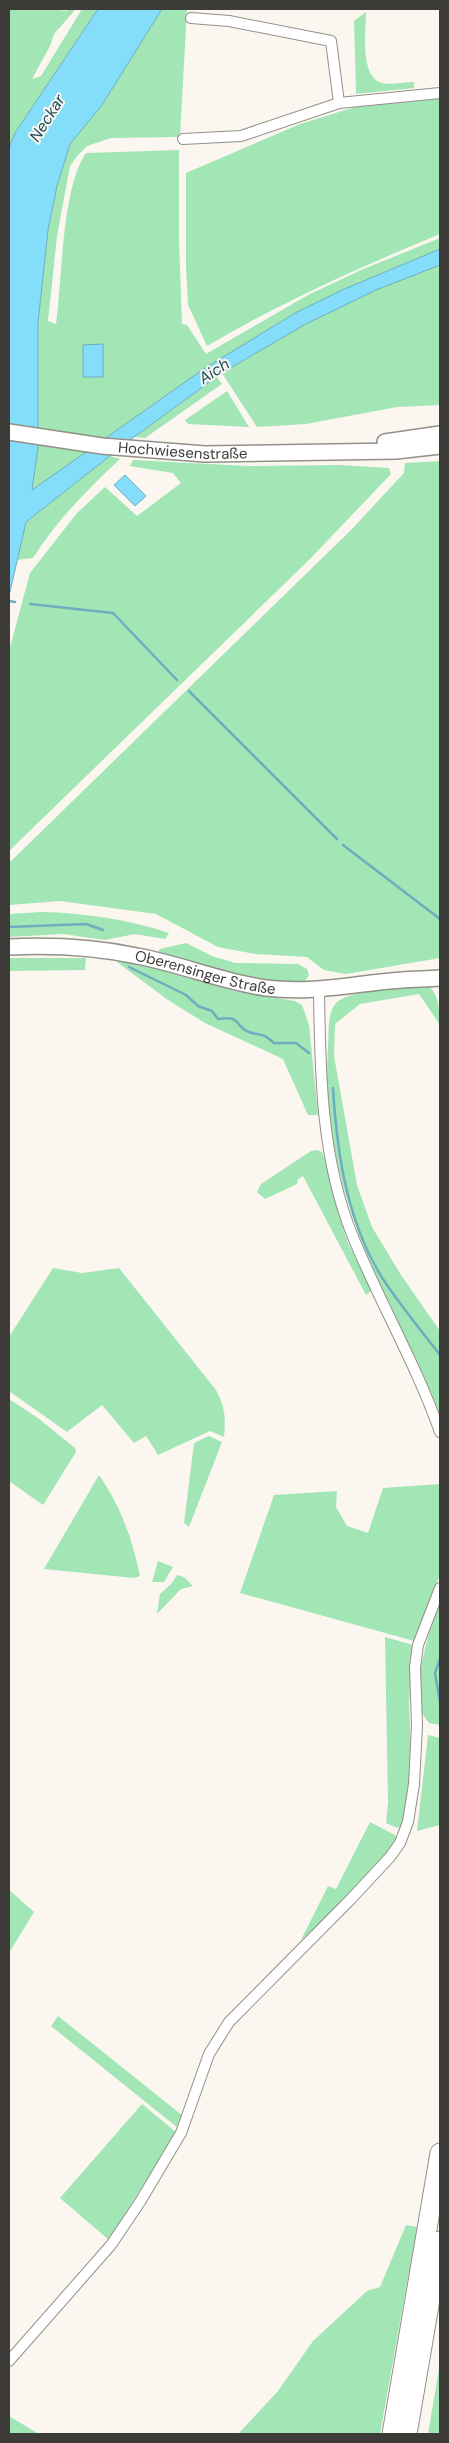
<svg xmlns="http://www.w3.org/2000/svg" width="449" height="2443" font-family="'DM Sans',sans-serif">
	<rect width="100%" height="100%" fill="#fbf7f0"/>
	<path fill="#a1e6b4" d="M9 9H49L67 11 68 9H76L54 34 50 46 32 79 41 76 82 9H98L15 133 9 148Z
		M162 9H187L180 137 111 138 87 146 78 155 70 166 57 236 48 321 56 324C62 281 62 186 86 153L179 150V240L182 324 187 325 206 354 308 295 361 270 440 238V249L342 290 161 399 32 491 38 448V323L48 230 57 186 70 144 102 105Z
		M366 12C366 29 360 73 379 82 387 86 404 82 414 82V88L356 94 354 21Z
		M440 98V234C360 267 282 302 207 346L188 305 186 268V173L300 124 368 103Z
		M440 265V405L397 407 306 424 257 427 222 373 304 325 376 290Z
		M217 377 222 384 145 438 134 437Z
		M227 391 249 427 188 424 185 420Z
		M110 456 120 459C87 490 57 520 33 558L17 560 26 522Z
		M133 460 248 466 340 465 389 468 391 474 310 559 9 851V651L30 573 77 513 105 487 137 516 181 483 173 473 130 466Z
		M440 461V958L346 974 324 970 307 957 255 954 218 947 156 914 60 901 9 905V863L352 529 404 473 405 463Z
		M41 912C85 913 127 919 169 933L165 939 135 934 105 940 63 934 9 937V914Z
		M186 943 212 956 235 963 298 964 307 969 309 975 304 983 249 979 155 955 160 949Z
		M9 958H86L85 970 9 971Z
		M113 959 133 962 238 992 295 1001 302 1005 309 1025 318 1115H308L283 1059 205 1023 168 1000Z
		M428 985C439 994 440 1012 440 1025L419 994 360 1004 335 1024 334 1056 357 1185 372 1227 401 1275 440 1331V1419L430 1391C377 1279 319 1176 328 1047 329 1034 327 1013 336 1003 350 989 407 988 428 985Z
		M317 1150 322 1152 325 1159 338 1213 348 1243 372 1290 366 1295 303 1176 298 1179 297 1184 265 1199 257 1192 261 1184 311 1151Z
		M53 1268 82 1273 119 1268 216 1390C225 1407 226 1418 224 1437L210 1431 158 1455 146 1436 134 1443 102 1405 67 1432 9 1391V1337Z
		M9 1399 38 1418 75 1448 76 1452 43 1505 9 1481Z
		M209 1436 222 1442 189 1527 184 1523 194 1443Z
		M99 1475C121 1507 132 1538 140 1576L134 1578 44 1569Z
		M440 1484V1574L414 1641 240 1593 274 1495 337 1491 336 1507 347 1526 368 1533 383 1488Z
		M158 1561 173 1567 164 1582H152Z
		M177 1575 184 1577 193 1586 181 1589 157 1614 160 1594 172 1583Z
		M440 1603V1725L429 1723C426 1719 422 1714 421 1710 413 1681 429 1630 440 1603Z
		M385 1637 413 1645 409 1701 411 1754 408 1797 402 1826 397 1828 386 1823 388 1802Z
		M428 1735 440 1738V1825L417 1831Z
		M370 1822 395 1835 397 1840C370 1877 335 1910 301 1940L328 1886 336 1889Z
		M9 1890 34 1912 9 1953Z
		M58 2016 183 2116 178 2128 51 2026Z
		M142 2104 176 2132 109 2240 60 2198Z
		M406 2225 417 2227 380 2434H238L278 2391 313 2341 367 2291 380 2287Z
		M440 2363V2434H428Z
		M9 2416 39 2434H9Z"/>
	<path fill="#84def9" stroke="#6eadbf" d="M98 9H162L102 105 70 144 57 186 48 230 38 323V448L32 490 205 368 297 312 342 290 440 249V265L376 290 304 325 222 373 134 437 26 522 9 596V148L15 133Z
		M103 344V377H83V345Z
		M125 475 146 496 135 506 114 485Z"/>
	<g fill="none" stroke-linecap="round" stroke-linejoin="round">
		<path stroke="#6eadbf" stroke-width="2.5" d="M9 601 15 602
			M30 604 113 613 177 680
			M189 691 337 839
			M343 845 440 919
			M9 927 86 924 103 930
			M129 967 186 995 198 1006 212 1011 218 1019C243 1015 233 1026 249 1032 263 1037 261 1031 274 1043H296L309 1053
			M333 1088C337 1156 348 1230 389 1288 405 1311 423 1333 440 1355
			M440 1659 435 1673 440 1702"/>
		<defs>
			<path id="street" d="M191 18 229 21 331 41 339 103
				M183 139 241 136 339 103 440 93
				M319 990C320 1073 321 1159 353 1237 380 1303 416 1364 440 1432
				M9 2361 111 2245 140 2202 181 2133 209 2054 229 2022 351 1899 390 1857 400 1843 408 1822 414 1784 417 1725 415 1667 418 1645 440 1588"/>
			<g id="secondary">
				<path id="s1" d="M9 432 102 446 205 454 396 451 440 446"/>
				<path d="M385 442 440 434"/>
				<path id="s2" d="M9 947C52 945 94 947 137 956 181 964 222 982 266 988 313 994 356 983 402 980 415 979 428 979 440 978"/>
			</g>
			<path id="highway" d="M392 2434 440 2153
				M407 2434 440 2241"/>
		</defs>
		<use href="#street" stroke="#938f89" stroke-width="12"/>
		<use href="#secondary" stroke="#938f89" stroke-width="18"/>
		<use href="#highway" stroke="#938f89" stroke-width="21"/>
		<use href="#street" stroke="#fff" stroke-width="10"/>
		<use href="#secondary" stroke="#fff" stroke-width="15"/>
		<use href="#highway" stroke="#fff" stroke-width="19"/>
	</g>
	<g text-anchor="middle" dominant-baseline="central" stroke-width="4" stroke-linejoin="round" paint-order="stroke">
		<g font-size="15" fill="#3c3b38" stroke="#fbf7f0">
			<text stroke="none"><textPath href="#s1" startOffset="175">Hochwiesenstraße</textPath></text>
			<text stroke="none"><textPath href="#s2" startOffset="199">Oberensinger Straße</textPath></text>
		</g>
		<g font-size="16" font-style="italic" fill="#184d5b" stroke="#fbf7f0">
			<text transform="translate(47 118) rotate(-58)">Neckar</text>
			<text transform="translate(214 371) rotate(-33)">Aich</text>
		</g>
	</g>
	<rect width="449" height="2443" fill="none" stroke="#3c3b38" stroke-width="20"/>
</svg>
